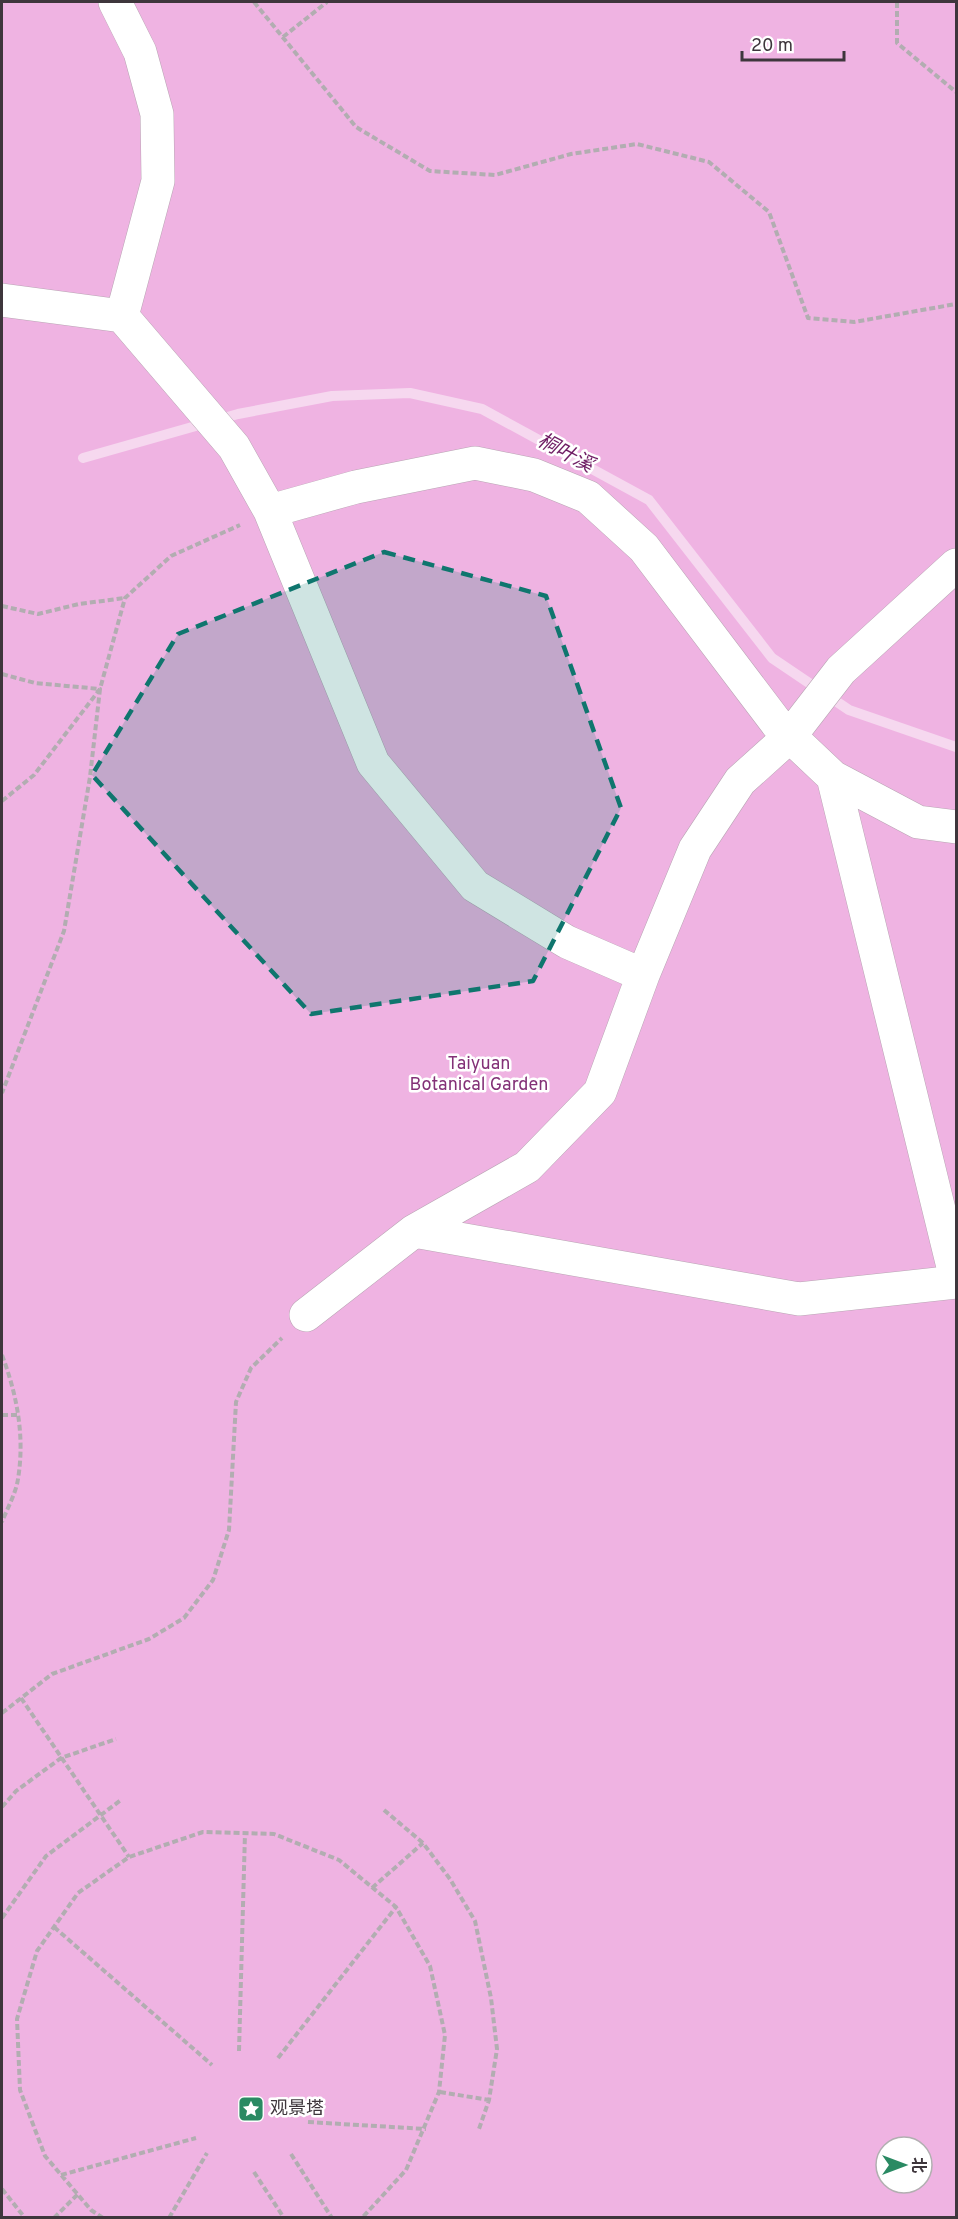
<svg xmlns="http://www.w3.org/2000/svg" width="958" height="2219" font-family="Overpass,'Noto Sans SC',sans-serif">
	<rect width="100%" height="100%" fill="#fefafd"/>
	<path fill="#efb3e2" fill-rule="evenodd" d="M2 2H956V2217L2 2218ZM886 2147H922V2183H886Z"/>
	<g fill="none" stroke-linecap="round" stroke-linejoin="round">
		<path stroke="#f6d8ef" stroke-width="10" d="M83 458 238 414 332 396 410 393 482 409 649 500 772 658 849 710 956 747"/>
		<defs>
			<path id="minor" d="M115 2 140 52 157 114 158 181 122 316
				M2 300 122 316 234 447 270 511 373 763 475 886 567 942 643 975
				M270 511 356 487 475 463 534 475 588 497 644 548 778 725 833 777 918 822 956 827
				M833 777 956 1279
				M414 1231 799 1299 956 1282
				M306 1315 414 1231 527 1167 600 1092 643 975 695 849 740 781 790 736 841 670 956 565"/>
		</defs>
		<use href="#minor" stroke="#b9a5b4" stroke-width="34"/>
		<path stroke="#b2adb1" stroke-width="4" stroke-dasharray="6 3" stroke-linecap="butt" d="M254 2 356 127 430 171 495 175 571 154 637 144 709 162 769 212 808 318 854 322 956 304
			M897 2V43L956 92
			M283 37 327 2
			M2 606 38 614 79 604 125 598
			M2 674 35 683 100 689 90 777 64 931 2 1093
			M2 801 34 775 100 689 125 598 171 556 240 525
			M2 1355C17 1395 25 1436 18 1479 16 1493 7 1509 2 1522
			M2 1415H20
			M21 1698 129 1857
			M2 1713 52 1674 149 1639 184 1618 213 1580 229 1530 236 1402 251 1368 282 1338
			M2 1807 16 1791 61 1758 116 1739
			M384 1810 423 1843 450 1879 475 1921 491 1998 497 2049 489 2100 479 2129
			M372 1888 423 1843
			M2 1918 46 1856 121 1800
			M54 1927 212 2065
			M239 2051 245 1833
			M278 2058 396 1907
			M440 2092 489 2100
			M308 2122 426 2129
			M291 2154 332 2218
			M254 2172 284 2218
			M61 2175 196 2138
			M2 2189 25 2218
			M54 2218 78 2194
			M103 2218 91 2210 45 2156 20 2090 17 2019 37 1951 78 1893 129 1857 203 1832 274 1834 339 1860 396 1907 430 1966 445 2035 439 2092 406 2170 362 2218
			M169 2218 207 2153"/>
		<use href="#minor" stroke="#fff" stroke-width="33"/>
	</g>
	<path fill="#0f766e" fill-opacity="0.2" stroke="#0f766e" stroke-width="4.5" stroke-dasharray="12 8" stroke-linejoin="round" d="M384 552 546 596 621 808 533 981 311 1014 92 775 178 634Z"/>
	<defs>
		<symbol id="sight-square" viewBox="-11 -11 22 22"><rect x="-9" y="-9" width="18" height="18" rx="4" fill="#2a8a63" stroke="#fff"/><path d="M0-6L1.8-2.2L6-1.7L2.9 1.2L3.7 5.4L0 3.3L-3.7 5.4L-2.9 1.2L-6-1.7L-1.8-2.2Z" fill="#fff"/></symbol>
	</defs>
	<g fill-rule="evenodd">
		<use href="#sight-square" x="236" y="2094" width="30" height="30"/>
	</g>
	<g text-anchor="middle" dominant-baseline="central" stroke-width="5" stroke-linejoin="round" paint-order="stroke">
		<g font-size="18" fill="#833177" stroke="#fff">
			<text x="479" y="1064">Taiyuan<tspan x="479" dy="21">Botanical Garden</tspan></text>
		</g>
		<g font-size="18" fill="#3e363c" stroke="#fff" text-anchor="start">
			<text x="270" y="2109">观景塔</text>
		</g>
		<g font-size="20" font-style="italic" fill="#701e65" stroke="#fff">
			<text transform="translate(565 454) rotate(28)">桐叶溪</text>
		</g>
	</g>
	<rect width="958" height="2219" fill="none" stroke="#3e363c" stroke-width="6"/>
	<g transform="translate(904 2165) rotate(90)"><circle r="28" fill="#ffffff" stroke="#b2afb1" stroke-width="1.5"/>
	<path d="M0-4.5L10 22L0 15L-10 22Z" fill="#2a8a63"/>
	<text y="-9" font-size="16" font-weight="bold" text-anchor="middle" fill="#3e363c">北</text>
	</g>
	<path d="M742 51v9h102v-9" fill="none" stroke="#3e363c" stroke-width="3"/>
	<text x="751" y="51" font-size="18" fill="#3e363c" stroke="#ffffff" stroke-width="4.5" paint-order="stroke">20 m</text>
</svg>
